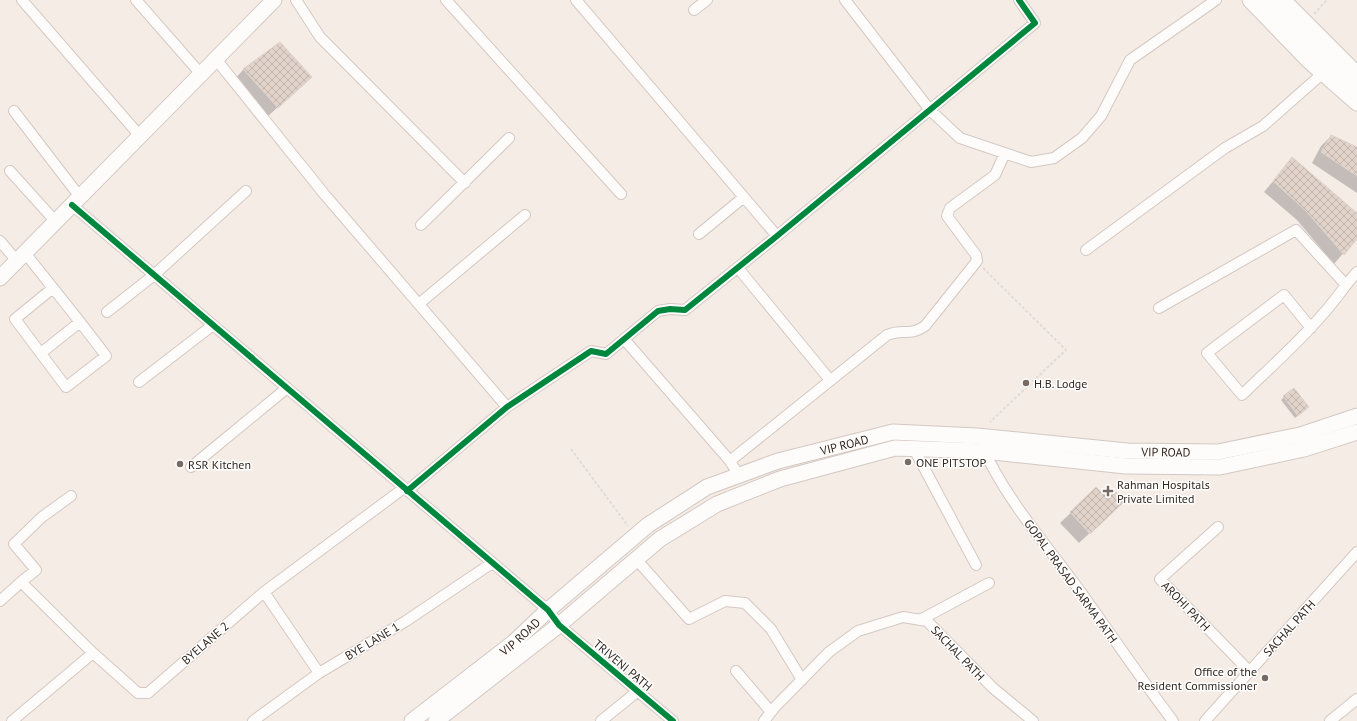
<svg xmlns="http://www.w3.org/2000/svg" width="1357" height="721" font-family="'PT Sans',sans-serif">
	<defs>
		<pattern id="building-cross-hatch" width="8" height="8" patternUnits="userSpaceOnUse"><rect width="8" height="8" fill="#e1d3ca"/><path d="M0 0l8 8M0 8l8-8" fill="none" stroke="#c2b5ad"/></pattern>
	</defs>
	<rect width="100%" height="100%" fill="#f6ece6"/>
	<path fill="#0003" d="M280 44 300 87 267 117 234 80 243 70Z
		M1331 136 1357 148V193L1312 163 1321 146Z
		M1292 159 1357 214V237L1334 264 1297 220 1264 192Z
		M1284 397 1305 410 1295 418 1281 400Z
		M1096 489 1113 511 1079 543 1060 523Z"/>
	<path fill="url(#building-cross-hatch)" stroke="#ddd3cc" d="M280 42 312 77 278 108 243 69Z
		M1331 135 1357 147V176L1321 152Z
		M1292 157 1357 213V239L1344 255 1306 211 1273 181Z
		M1294 388 1309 407 1298 416 1283 396Z
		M1096 487 1102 493 1106 489 1112 495 1116 492 1125 501 1090 534 1070 512Z"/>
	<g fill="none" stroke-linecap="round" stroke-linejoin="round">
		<defs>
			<path id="street" d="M22 0 140 136
				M136 0 200 73
				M296 0 320 37 465 183
				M446 0 621 194
				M576 0 777 236
				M845 0 930 110 960 138 1031 162 1054 158 1082 138 1101 116 1130 60 1216 0
				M694 10 707 0
				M215 58 325 195 507 407
				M14 111 80 197
				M10 171 56 222
				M72 205 548 610 559 625 673 721
				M421 225 509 138
				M699 234 744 197
				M0 241 17 261
				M1086 250 1225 148 1263 126 1323 73
				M25 253C52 287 80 321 106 356L66 387 15 319 53 288
				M738 268 830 380
				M420 303 525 215
				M1159 308 1296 230 1346 285 1357 272
				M107 312 154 275 246 191
				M1311 328 1284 295 1207 353 1242 395C1278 360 1317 326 1346 285
				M624 339 730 461 739 476
				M41 353 80 322
				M139 382 213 325
				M983 448C1007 501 1046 544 1080 591 1111 634 1141 679 1173 721
				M914 449 976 565
				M730 461 887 335C903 328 909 337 925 326L977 261 976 255 947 216 950 208 995 175 1005 153
				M191 467 287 388
				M407 491 507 407 591 351 606 354 658 311 670 309 685 310 777 236 1035 23 1019 0
				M71 496 42 517 14 544 36 570 21 582 93 653
				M1218 527 1160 579 1250 672
				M636 559 689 619 725 601 745 603 771 629 802 680
				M264 592 319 673
				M0 601 21 582
				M920 620 989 583
				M736 671 771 712
				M12 721 93 653 138 693H148L264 592 404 488
				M253 721 319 673 406 621 492 563
				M601 721 638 691
				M764 721 775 707 829 652 858 631 903 617 927 621 993 688 1033 721
				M1205 721 1357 552
				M1330 721 1357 699"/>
			<g id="secondary">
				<path d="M1250 0 1308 60 1357 103"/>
				<path d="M1267 0 1357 89"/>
				<path d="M1283 0 1357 74"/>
				<path d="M0 278 274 0"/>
				<path id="s1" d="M412 721 513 643 548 610 648 525 707 487 778 461 893 432 977 436 1127 451 1218 452 1300 435 1357 416"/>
				<path d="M436 721 559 625 660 539 717 504 780 479 895 448 984 451 1126 466 1220 467 1304 449 1357 432"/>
			</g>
		</defs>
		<use href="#street" stroke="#d3c8c2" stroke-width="12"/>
		<use href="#secondary" stroke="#d3c8c2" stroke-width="17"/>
		<path stroke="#dedbd8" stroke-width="2" stroke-dasharray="3 2" stroke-linecap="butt" d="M1314 14 1327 0
			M983 268 1066 350 990 422
			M571 449 628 526"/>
		<use href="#street" stroke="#fefcfb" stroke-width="10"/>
		<use href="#secondary" stroke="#fefcfb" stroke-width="15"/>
		<defs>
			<path id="cycleway" d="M72 205 548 610 559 625 673 721
				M407 491 507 407 591 351 606 354 658 311 670 309 685 310 777 236 1035 23 1019 0"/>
		</defs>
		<use href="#cycleway" stroke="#fff" stroke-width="8"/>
		<use href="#cycleway" stroke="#00873e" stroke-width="6"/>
	</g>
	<g fill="#776c65" stroke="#fff" stroke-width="1.5">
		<circle cx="1026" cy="383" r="4"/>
		<circle cx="908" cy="462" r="4"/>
		<circle cx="180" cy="464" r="4"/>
		<path d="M1106 485h4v4h4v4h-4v4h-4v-4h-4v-4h4z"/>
		<circle cx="1265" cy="678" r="4"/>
	</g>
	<g text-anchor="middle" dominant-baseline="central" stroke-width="3" stroke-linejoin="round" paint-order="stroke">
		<g font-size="12" fill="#322720" stroke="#fff" text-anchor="start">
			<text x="1034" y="383">H.B. Lodge</text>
			<text x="916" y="462">ONE PITSTOP</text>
			<text x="188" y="464">RSR Kitchen</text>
			<text x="1117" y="484">Rahman Hospitals<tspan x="1117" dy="14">Private Limited</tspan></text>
			<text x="1257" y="671" text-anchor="end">Office of the<tspan x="1257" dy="14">Resident Commissioner</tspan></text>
		</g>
		<g font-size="12" fill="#322720" stroke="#fff">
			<text stroke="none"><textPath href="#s1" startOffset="521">VIP ROAD</textPath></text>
			<text stroke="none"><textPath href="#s1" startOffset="845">VIP ROAD</textPath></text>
			<text transform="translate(1071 581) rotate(54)">GOPAL PRASAD SARMA PATH</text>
			<text transform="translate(1186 606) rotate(46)">AROHI PATH</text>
			<text transform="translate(1289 628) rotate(-48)">SACHAL PATH</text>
			<text stroke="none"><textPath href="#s1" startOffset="137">VIP ROAD</textPath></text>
			<text transform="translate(372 641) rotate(-31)">BYE LANE 1</text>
			<text transform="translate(205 643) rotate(-41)">BYELANE 2</text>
			<text transform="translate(958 653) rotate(46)">SACHAL PATH</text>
			<text transform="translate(623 665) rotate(40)">TRIVENI PATH</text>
		</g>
	</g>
</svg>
